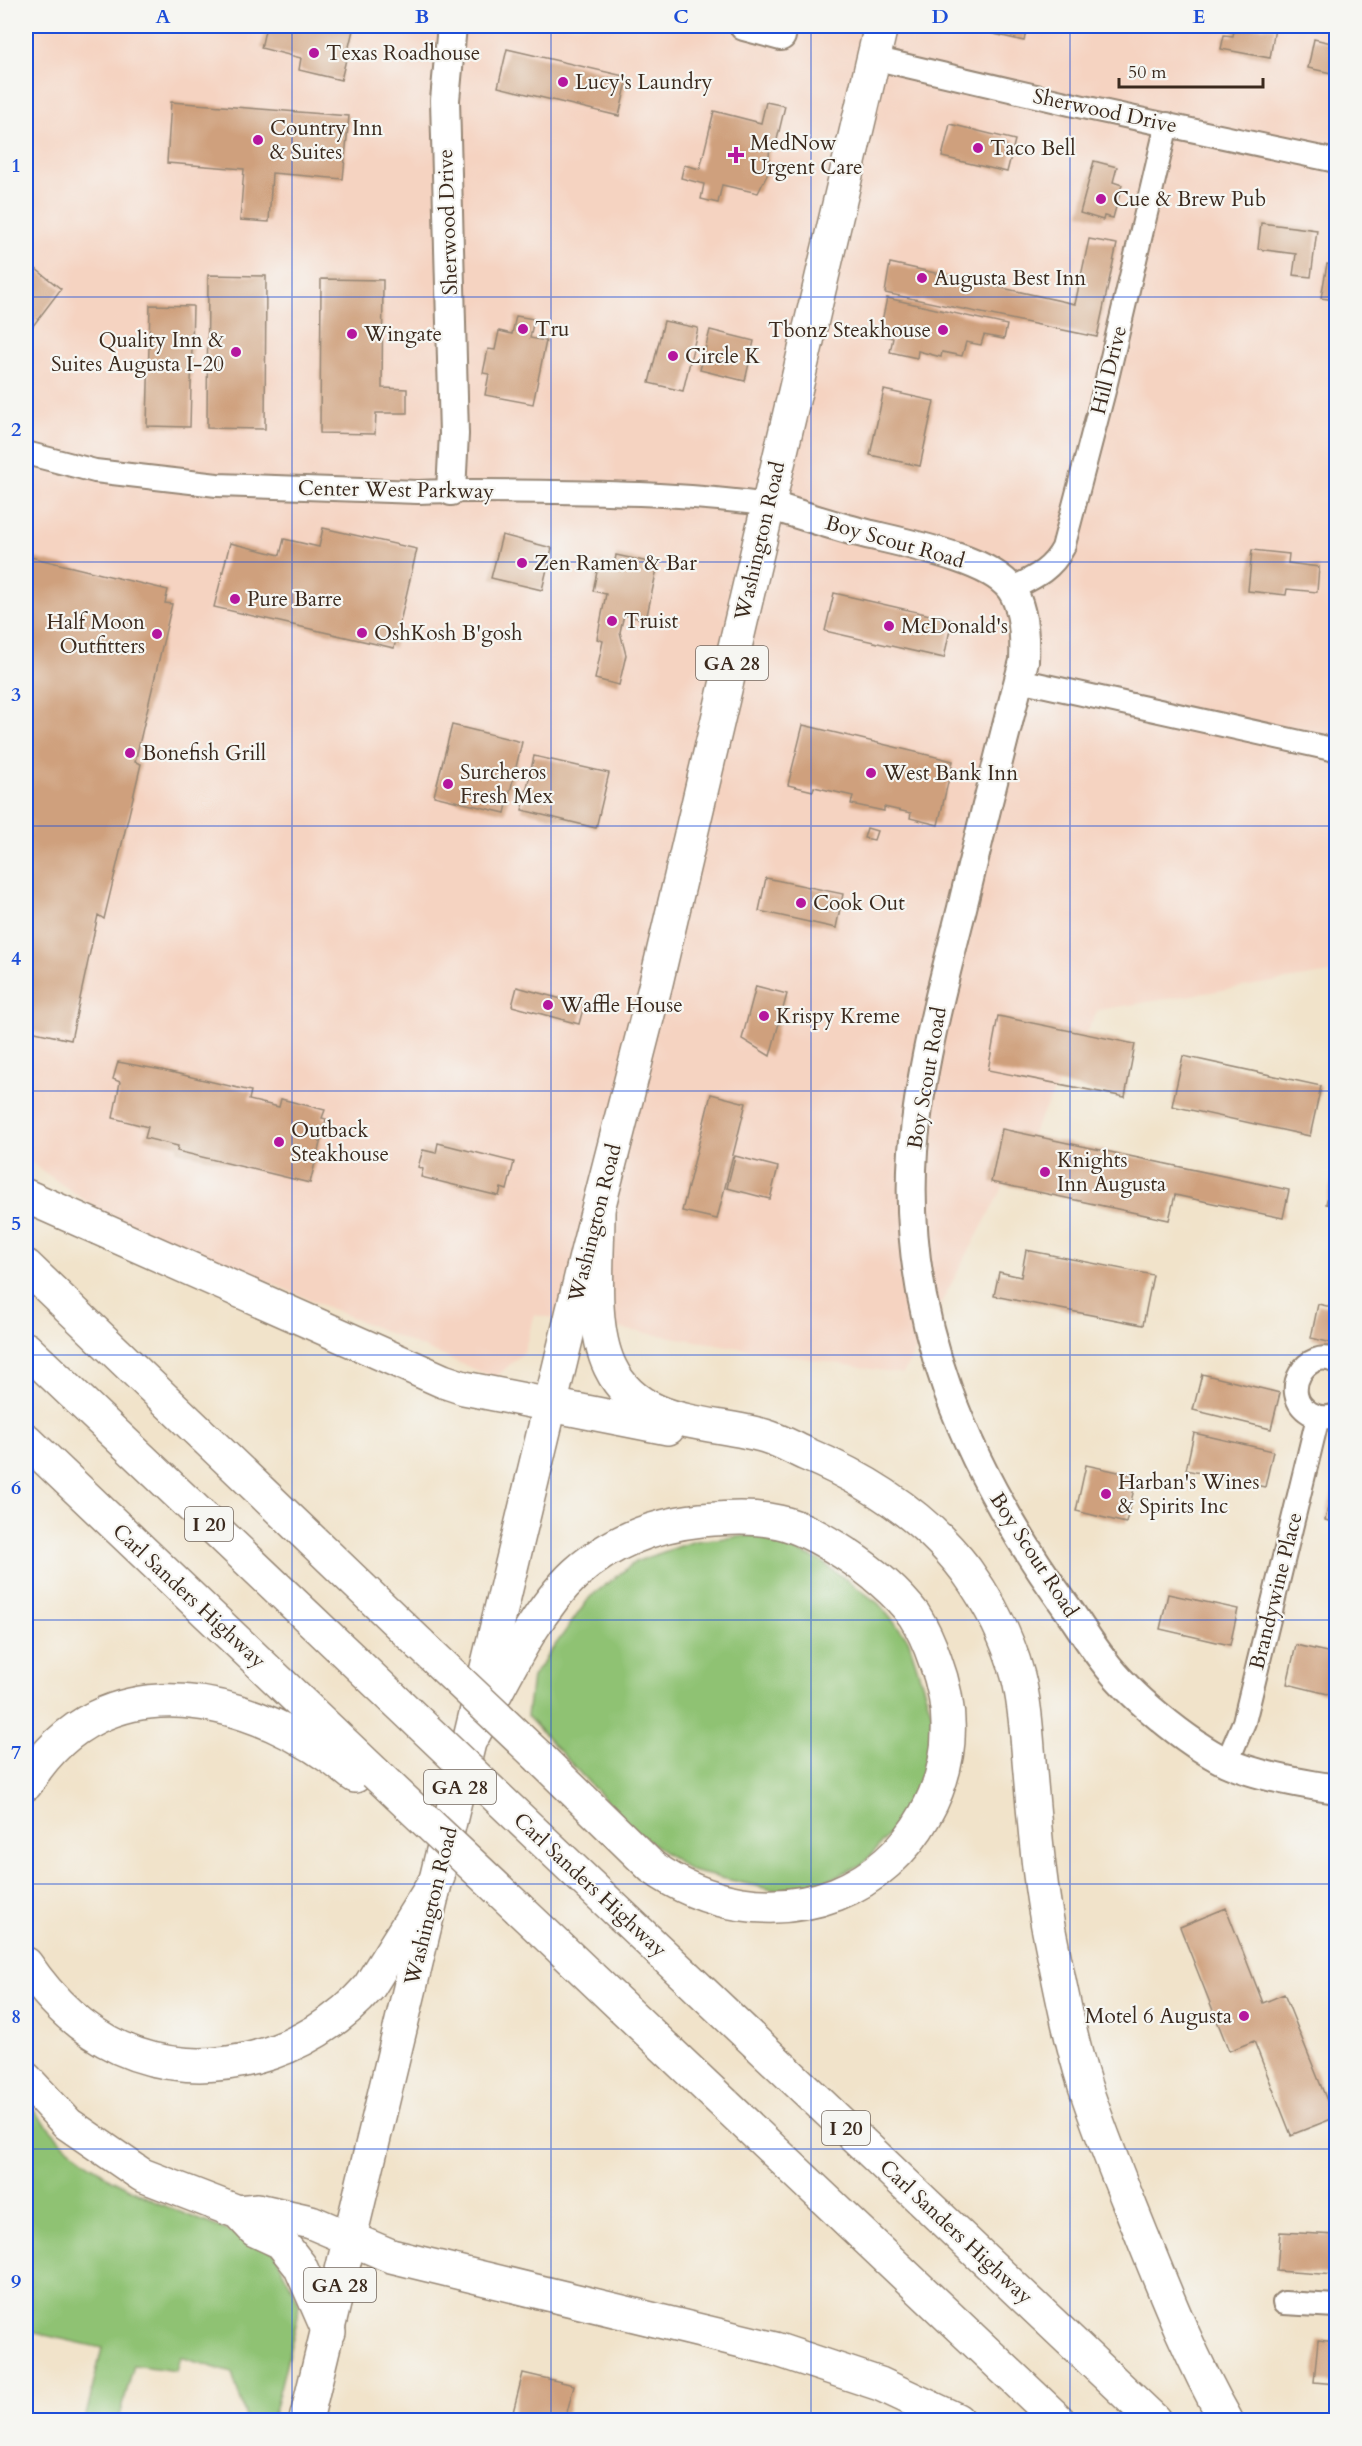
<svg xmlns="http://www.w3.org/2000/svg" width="1362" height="2446" font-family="Cardo,serif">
	<rect width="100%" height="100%" fill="#f6f6f2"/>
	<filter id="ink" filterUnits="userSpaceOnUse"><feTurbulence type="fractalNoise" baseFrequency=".0167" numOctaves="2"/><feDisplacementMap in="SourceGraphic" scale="12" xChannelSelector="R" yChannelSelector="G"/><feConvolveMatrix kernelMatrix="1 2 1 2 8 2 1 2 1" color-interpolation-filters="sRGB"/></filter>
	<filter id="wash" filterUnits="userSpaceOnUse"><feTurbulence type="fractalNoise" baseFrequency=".008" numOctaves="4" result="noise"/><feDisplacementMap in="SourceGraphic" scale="24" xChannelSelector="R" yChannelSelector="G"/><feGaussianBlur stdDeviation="1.35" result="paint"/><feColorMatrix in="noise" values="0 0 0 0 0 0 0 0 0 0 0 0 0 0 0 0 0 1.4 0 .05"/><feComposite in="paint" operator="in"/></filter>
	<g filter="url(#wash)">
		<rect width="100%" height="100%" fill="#f1e3ca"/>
		<path fill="#f5d3c1" d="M26 26H1336V972L1098 1010 903 1374 534 1315 524 1352 495 1378 98 1210 26 1159Z"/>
		<path fill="#8fc273" stroke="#657648" stroke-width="1.5" d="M756 1535 819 1560 878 1603 908 1639 932 1714 929 1763 901 1821 863 1864 813 1887 773 1890 691 1871 633 1830 527 1716 532 1677 590 1597 635 1562 695 1541Z
			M26 2102 65 2145 111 2179 160 2204 256 2242 275 2253 299 2303 298 2317 272 2420H247L232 2373 180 2357 176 2371 134 2365 119 2420H85L102 2348 26 2331Z"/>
		<g id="blocks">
			<path fill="#cfa07d" d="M266 26H354L341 80 299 70 301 58 261 48Z
				M982 26H1027L1024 41 981 31Z
				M1235 26 1275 28 1270 58 1221 49 1224 35 1233 36Z
				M1314 39 1336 44V74L1308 68Z
				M507 49 628 77 619 116 498 87Z
				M171 102 349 116 343 179 272 173 269 222 240 220 244 169 167 163Z
				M766 102 785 106 776 144 770 142 768 173 758 193 722 185 718 203 701 199 704 184 681 178 684 165 700 169 714 111 761 123Z
				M950 124 1015 140 1007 172 942 157Z
				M1094 161 1117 167 1113 182 1122 185 1113 218 1104 216 1103 220 1080 213Z
				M1261 223 1317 230 1311 277 1293 275 1296 254 1258 249Z
				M1089 239 1117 244 1097 337 885 293 890 263 1075 304Z
				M26 261 61 289 26 335Z
				M1327 264 1336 266V300L1321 298Z
				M208 275 266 276 265 429 207 428Z
				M321 279 383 280 382 388 407 389V413H376L375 434 320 433Z
				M887 298 1007 325 1004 339 984 335 981 345 966 342 962 356 942 352 941 357 918 351 917 358 890 352 893 338 879 335Z
				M150 305 193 306 190 427 147 426Z
				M516 316 534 319 530 338 546 341 533 404 485 395 489 374 483 373 488 349 495 350 499 331 512 334Z
				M664 321 698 328 683 391 649 383Z
				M710 330 754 341 745 381 700 370Z
				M884 390 934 401 920 466 870 455Z
				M323 528 417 549 394 648 214 607 230 543 280 555 284 539 319 547Z
				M502 535 552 548 542 590 491 578Z
				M1252 550 1289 554 1288 563 1319 567 1317 592 1287 589 1286 595 1248 591Z
				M616 555 658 564 646 620 624 615 620 632 626 655 619 685 595 679 603 641 597 639 606 594 593 591 599 562 614 566Z
				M26 556 168 590 165 603 172 604 135 762 141 764 104 919 98 915 71 1040 26 1030Z
				M834 593 952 620 944 658 825 631Z
				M452 725 522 742 505 813 434 796Z
				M803 725 953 761 938 825 910 818 911 813 884 807V811L851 804 853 796 814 787 813 791 788 785Z
				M534 756 609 773 596 828 522 810Z
				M867 828 877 831 874 840 864 838Z
				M766 878 843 894 836 928 759 911Z
				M756 986 787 994 770 1056 742 1039Z
				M517 987 584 1005 579 1024 512 1006Z
				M998 1016 1135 1044 1125 1097 988 1070Z
				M1183 1056 1321 1086 1310 1136 1172 1106Z
				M118 1062 162 1070 251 1091 249 1100 279 1107 281 1099 325 1110 322 1118 326 1119 310 1183 177 1151 178 1146 145 1138 148 1127 113 1118 120 1082 113 1079Z
				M711 1094 746 1103 717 1219 682 1211Z
				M1002 1129 1289 1190 1283 1218 1175 1195 1169 1220 991 1182Z
				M438 1143 514 1162 507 1190 501 1188 499 1196 421 1177 423 1169 418 1167 423 1150 436 1153Z
				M735 1156 778 1167 770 1199 727 1188Z
				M1334 1171 1336 1172V1206L1326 1204Z
				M1026 1250 1153 1275 1143 1325 994 1296 999 1272 1021 1277Z
				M1318 1304 1336 1308V1344L1311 1338Z
				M1202 1374 1280 1393 1271 1429 1193 1410Z
				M1194 1433 1273 1451 1265 1487 1186 1470Z
				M1086 1465 1137 1476 1126 1523 1076 1511Z
				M1334 1484H1336V1523L1325 1520Z
				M1168 1594 1238 1609 1230 1645 1160 1629Z
				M1296 1645 1336 1654V1696L1287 1684Z
				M1226 1908 1263 2003 1284 1994 1334 2118 1291 2135 1254 2041 1229 2051 1180 1927Z
				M1280 2232 1336 2235V2275L1277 2271Z
				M1318 2340 1336 2342V2384L1314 2382Z
				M523 2373 574 2385 565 2420H511Z"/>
		</g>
	</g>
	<g filter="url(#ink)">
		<use href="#blocks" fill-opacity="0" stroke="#968674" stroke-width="1.5"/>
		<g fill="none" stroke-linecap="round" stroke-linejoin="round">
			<defs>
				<path id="minor" d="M873 58 1083 107 1336 161
					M26 453 95 471 217 485 418 492C464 490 509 491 555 492 627 493 698 495 769 505
					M1011 589C1033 578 1051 571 1063 548L1105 387 1167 124
					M1019 680 1336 750
					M1336 1362C1308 1345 1277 1393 1310 1413 1319 1418 1327 1419 1336 1415
					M1227 1762 1244 1722 1318 1417
					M1284 2303 1336 2306"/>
				<path id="tertiary" d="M744 26 781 36
					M451 491 454 434 445 100 452 26
					M769 505C794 513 819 521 844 528 884 540 987 555 1011 589 1024 608 1025 639 1024 661 1002 743 982 825 962 908 942 987 920 1069 913 1151 901 1320 968 1471 1065 1605 1078 1623 1089 1642 1103 1660 1130 1696 1186 1742 1226 1762 1257 1776 1303 1784 1336 1789"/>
				<path id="primary" d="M306 2420 587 1252 656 983 881 26"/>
				<path id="motorway" d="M26 1196 443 1381 464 1388 668 1428
					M598 1213C598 1258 590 1326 610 1367 639 1428 710 1420 765 1436 779 1440 793 1448 806 1454 868 1480 925 1516 966 1570 989 1602 1008 1638 1018 1676 1026 1707 1027 1740 1030 1772 1035 1828 1039 1886 1051 1941 1061 1990 1070 2038 1085 2086 1102 2138 1123 2188 1143 2238 1168 2300 1193 2362 1226 2420
					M26 1266 421 1645
					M26 1349 393 1698
					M26 1440 375 1773
					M472 1737C502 1684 532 1614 576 1573 612 1541 654 1525 701 1520 727 1518 754 1516 779 1522 802 1527 824 1540 844 1553 870 1570 895 1590 914 1615 923 1629 930 1645 935 1660 955 1713 953 1765 925 1815 905 1851 874 1879 836 1894 773 1918 705 1905 652 1867L539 1757
					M26 1784C104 1655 257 1695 355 1776
					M538 1836 1154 2420
					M519 1909 1058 2420
					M26 1964C49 1998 81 2030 120 2048 206 2087 310 2055 369 1987L438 1877
					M26 2079 68 2124 142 2175 238 2212 258 2210 311 2222 391 2256 775 2349 880 2384 957 2420
					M238 2212 255 2230 281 2242 300 2266 329 2332"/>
			</defs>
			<use href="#minor" stroke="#968674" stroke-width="26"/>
			<use href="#tertiary" stroke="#968674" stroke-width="32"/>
			<use href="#primary" stroke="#968674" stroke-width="36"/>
			<use href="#motorway" stroke="#968674" stroke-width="36"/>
			<use href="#minor" stroke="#fff" stroke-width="22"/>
			<use href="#tertiary" stroke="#fff" stroke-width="28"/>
			<use href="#primary" stroke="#fff" stroke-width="33"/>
			<use href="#motorway" stroke="#fff" stroke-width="33"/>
			<defs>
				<path id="motorway-bridge" d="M421 1645 539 1757
					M393 1698 538 1836
					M375 1773 519 1909"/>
			</defs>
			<use href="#motorway-bridge" stroke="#968674" stroke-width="36" stroke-linecap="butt"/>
			<use href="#motorway-bridge" stroke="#fff" stroke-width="33"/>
		</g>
	</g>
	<path fill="none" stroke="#1d4ed8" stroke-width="1.5" stroke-opacity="0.55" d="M292 26V2420M551 26V2420M811 26V2420M1070 26V2420M26 297H1336M26 562H1336M26 826H1336M26 1091H1336M26 1355H1336M26 1620H1336M26 1884H1336M26 2149H1336"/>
	<g fill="#b5179e" stroke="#f6f6f2" stroke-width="2">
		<circle cx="314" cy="53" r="6"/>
		<circle cx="563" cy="82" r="6"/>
		<circle cx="258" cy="140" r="6"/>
		<circle cx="978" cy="148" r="6"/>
		<path d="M733 146h6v6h6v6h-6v6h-6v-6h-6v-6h6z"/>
		<circle cx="1101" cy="199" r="6"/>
		<circle cx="922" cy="278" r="6"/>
		<circle cx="523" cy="329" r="6"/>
		<circle cx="943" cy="330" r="6"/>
		<circle cx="352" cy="334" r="6"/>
		<circle cx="236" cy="352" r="6"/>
		<circle cx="673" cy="356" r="6"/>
		<circle cx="522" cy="563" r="6"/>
		<circle cx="235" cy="599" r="6"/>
		<circle cx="612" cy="621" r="6"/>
		<circle cx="889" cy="626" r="6"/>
		<circle cx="362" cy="633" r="6"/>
		<circle cx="157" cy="634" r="6"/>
		<circle cx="130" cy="753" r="6"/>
		<circle cx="871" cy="773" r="6"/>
		<circle cx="448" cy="784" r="6"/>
		<circle cx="801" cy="903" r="6"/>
		<circle cx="548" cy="1005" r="6"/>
		<circle cx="764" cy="1016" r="6"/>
		<circle cx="279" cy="1142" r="6"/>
		<circle cx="1045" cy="1172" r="6"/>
		<circle cx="1106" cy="1494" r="6"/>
		<circle cx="1244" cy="2016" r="6"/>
	</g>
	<g text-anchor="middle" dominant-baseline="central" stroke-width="4.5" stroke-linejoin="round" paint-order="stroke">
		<g fill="#f6f6f2" stroke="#73675e" stroke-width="1.5">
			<rect x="696" y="646" width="72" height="34" rx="4.5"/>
			<rect x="185" y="1507" width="48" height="34" rx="4.5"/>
			<rect x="424" y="1770" width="72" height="34" rx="4.5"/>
			<rect x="822" y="2111" width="48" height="34" rx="4.5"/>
			<rect x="304" y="2268" width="72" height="34" rx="4.5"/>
		</g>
		<g font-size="20" font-weight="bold" fill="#3b2a1e">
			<text x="732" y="663">GA 28</text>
			<text x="209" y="1524">I 20</text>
			<text x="460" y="1787">GA 28</text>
			<text x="846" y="2128">I 20</text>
			<text x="340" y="2285">GA 28</text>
		</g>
		<g font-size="21" fill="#3b2a1e" stroke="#f6f6f2" text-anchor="start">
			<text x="326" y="53">Texas Roadhouse</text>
			<text x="575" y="82">Lucy's Laundry</text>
			<text x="270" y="128">Country Inn<tspan x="270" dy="24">&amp; Suites</tspan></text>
			<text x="750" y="143">MedNow<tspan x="750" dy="24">Urgent Care</tspan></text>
			<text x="990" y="148">Taco Bell</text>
			<text x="1113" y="199">Cue &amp; Brew Pub</text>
			<text x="934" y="278">Augusta Best Inn</text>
			<text x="535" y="329">Tru</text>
			<text x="931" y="330" text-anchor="end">Tbonz Steakhouse</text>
			<text x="364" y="334">Wingate</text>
			<text x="224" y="340" text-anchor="end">Quality Inn &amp;<tspan x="224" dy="24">Suites Augusta I-20</tspan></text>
			<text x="685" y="356">Circle K</text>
			<text x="534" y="563">Zen Ramen &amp; Bar</text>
			<text x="247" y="599">Pure Barre</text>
			<text x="624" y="621">Truist</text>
			<text x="145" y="622" text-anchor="end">Half Moon<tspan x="145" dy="24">Outfitters</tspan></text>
			<text x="901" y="626">McDonald's</text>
			<text x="374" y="633">OshKosh B'gosh</text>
			<text x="142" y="753">Bonefish Grill</text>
			<text x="460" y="772">Surcheros<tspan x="460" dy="24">Fresh Mex</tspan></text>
			<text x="883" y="773">West Bank Inn</text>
			<text x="813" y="903">Cook Out</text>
			<text x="560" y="1005">Waffle House</text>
			<text x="776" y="1016">Krispy Kreme</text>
			<text x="291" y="1130">Outback<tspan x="291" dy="24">Steakhouse</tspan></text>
			<text x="1057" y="1160">Knights<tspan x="1057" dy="24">Inn Augusta</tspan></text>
			<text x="1118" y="1482">Harban's Wines<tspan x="1118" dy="24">&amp; Spirits Inc</tspan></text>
			<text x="1232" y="2016" text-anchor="end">Motel 6 Augusta</text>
		</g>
		<g font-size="21" fill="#3b2a1e" stroke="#f6f6f2">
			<text transform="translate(1105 111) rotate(12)">Sherwood Drive</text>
			<text transform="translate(448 222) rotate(-92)">Sherwood Drive</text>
			<text transform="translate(1109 370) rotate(-76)">Hill Drive</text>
			<text transform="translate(396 490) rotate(1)">Center West Parkway</text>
			<text transform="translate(760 541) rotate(-77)">Washington Road</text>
			<text transform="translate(895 542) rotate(16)">Boy Scout Road</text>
			<text transform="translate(927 1078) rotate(-80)">Boy Scout Road</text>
			<text transform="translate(595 1223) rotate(-76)">Washington Road</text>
			<text transform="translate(1034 1555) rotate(57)">Boy Scout Road</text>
			<text transform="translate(1276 1591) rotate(-76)">Brandywine Place</text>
			<text transform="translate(189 1596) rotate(43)">Carl Sanders Highway</text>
			<text transform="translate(590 1885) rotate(43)">Carl Sanders Highway</text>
			<text transform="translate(431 1906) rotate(-76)">Washington Road</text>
			<text transform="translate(956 2232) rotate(43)">Carl Sanders Highway</text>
		</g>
	</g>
	<rect width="1362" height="2446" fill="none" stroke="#f6f6f2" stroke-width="66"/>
	<path d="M1119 78v9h144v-9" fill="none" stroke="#3b2a1e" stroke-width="3"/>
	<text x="1128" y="78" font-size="18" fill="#3b2a1e" stroke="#f6f6f2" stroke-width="4.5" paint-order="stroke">50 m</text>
	<rect x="33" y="33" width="1296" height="2380" fill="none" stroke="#1d4ed8" stroke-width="2"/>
	<g font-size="20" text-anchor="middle" font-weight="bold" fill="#1d4ed8">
		<text x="163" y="23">A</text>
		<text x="422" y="23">B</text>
		<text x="681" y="23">C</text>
		<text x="940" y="23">D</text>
		<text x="1199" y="23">E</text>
		<text x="16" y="172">1</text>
		<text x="16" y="436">2</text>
		<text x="16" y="701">3</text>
		<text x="16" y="965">4</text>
		<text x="16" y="1230">5</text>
		<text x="16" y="1494">6</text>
		<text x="16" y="1759">7</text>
		<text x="16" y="2023">8</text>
		<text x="16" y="2288">9</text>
	</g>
</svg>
